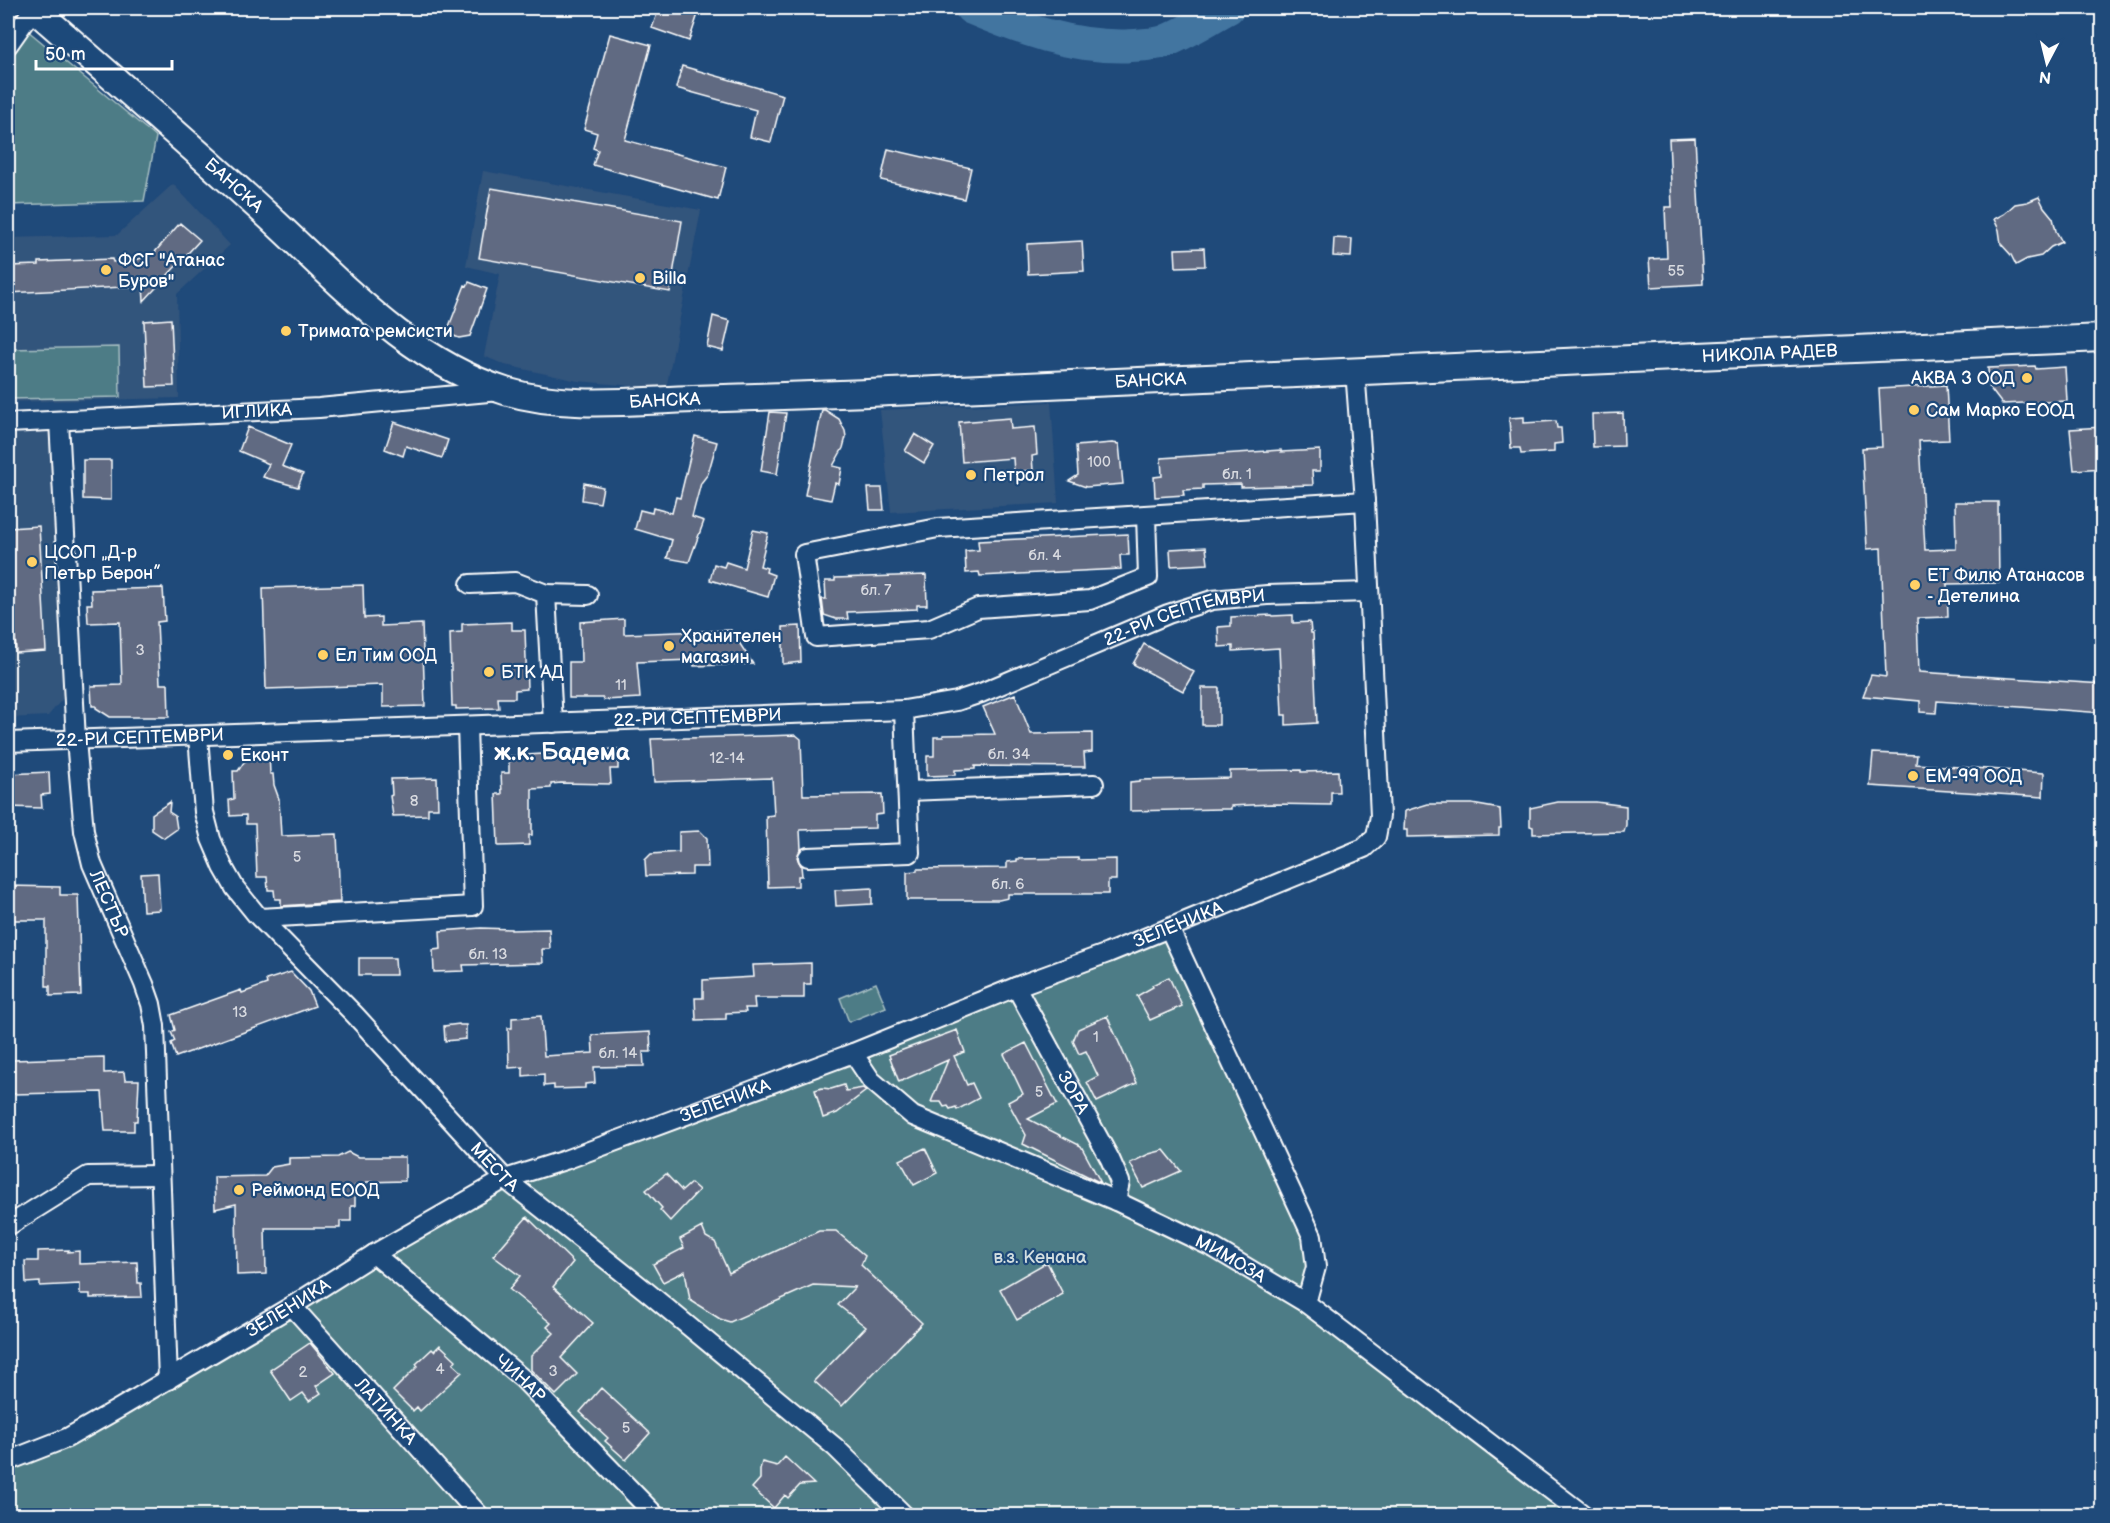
<svg xmlns="http://www.w3.org/2000/svg" width="2110" height="1523" font-family="'Balsamiq Sans',sans-serif">
	<rect width="100%" height="100%" fill="#1f4a7a"/>
	<filter id="ink" filterUnits="userSpaceOnUse"><feTurbulence type="fractalNoise" baseFrequency=".0167" numOctaves="2"/><feDisplacementMap in="SourceGraphic" scale="12" xChannelSelector="R" yChannelSelector="G"/><feConvolveMatrix kernelMatrix="1 2 1 2 8 2 1 2 1" color-interpolation-filters="sRGB"/></filter>
	<g filter="url(#ink)">
		<path fill="#33547c" d="M483 171 701 210 666 389 578 381 505 365 484 356 500 274 466 266Z
			M173 184 230 245 177 294 179 398 8 402V238L117 235Z
			M1051 402 1058 503 891 512 880 410Z
			M49 425 64 697 48 716 8 718V427Z"/>
		<path fill="#4e7c86" stroke="#a6bec2" stroke-width="1.5" d="M27 30 156 137 144 201 8 205V59Z
			M119 347 120 397 8 399V349Z
			M1169 928 1321 1242 1311 1316 1591 1516H8V1461L16 1458 505 1179Z
			M876 983 886 1007 849 1022 840 998Z"/>
		<g fill="none" stroke-linecap="round" stroke-linejoin="round">
			<path stroke="#4375a0" stroke-width="33" d="M971 8C1021 29 1070 47 1126 46 1138 45 1151 45 1163 42 1183 35 1209 18 1228 8"/>
		</g>
		<path fill="#616b82" stroke="#fff" stroke-width="1.5" d="M659 8H700L689 41 652 28Z
			M610 34 651 45 625 140 726 167 718 200 593 165 598 150 593 148 597 133 584 129Z
			M682 66 783 95 771 142 750 137 756 110 676 88Z
			M1695 138 1703 284 1651 287 1649 259 1667 258 1665 207H1672L1669 139Z
			M888 149 971 168 964 199 881 180Z
			M491 188 682 221 670 292 479 258Z
			M2039 197 2044 207 2053 218 2056 231 2062 242 2051 247 2041 256 2027 259 2016 265 2011 255 2001 244 1999 230 1994 219 2004 214 2015 204 2027 202Z
			M180 223 200 240 144 301 143 286 8 293V266L39 265V262L112 259 113 262 136 260 154 253Z
			M1334 238 1352 239 1351 257 1333 256Z
			M1082 241 1084 271 1028 274 1027 244Z
			M1204 248 1205 266 1176 267 1175 249Z
			M469 282 487 289 470 336 459 338 454 336 448 329 465 285 467 286Z
			M713 316 730 321 723 351 707 347Z
			M171 319 174 386 147 387 144 321Z
			M2035 366 2036 369 2065 367 2067 401 2002 404 1989 387 1988 368Z
			M1946 385 1949 440 1919 441 1925 550 1956 549 1955 502H1998L1999 583 1947 584 1948 617 1917 618 1919 672 2103 684V713L1937 701 1936 713 1920 712V701L1863 696 1871 675 1886 677 1881 548 1867 549 1862 448 1882 447 1879 389Z
			M822 410H825L839 419 845 431 846 437 843 448 833 466 842 468 839 484 835 483 831 500 805 495Z
			M770 412 786 413 777 474 761 471Z
			M1623 413 1624 446 1593 447 1592 414Z
			M1524 417V423L1556 421 1557 428H1561L1562 443 1554 444V452L1521 454 1520 448H1511L1509 418Z
			M1010 418 1011 429 1035 427 1037 455 1032 456 1033 470 1014 472 1013 458 962 462 959 422Z
			M394 422 448 440 442 458 406 446 403 456 385 449Z
			M248 427 291 445 282 466 303 474 298 487 263 477 269 464 239 451Z
			M2103 427V468L2074 470 2070 429Z
			M915 434 934 446 924 463 905 451Z
			M695 436 717 442 708 474 701 483 692 517 704 521 689 562 667 558 672 540 635 529 640 510 652 513 653 508 672 513 676 497 680 498Z
			M1112 443 1119 444 1123 484 1086 487 1069 481 1078 475 1076 446Z
			M1281 450V452L1320 450V471H1312L1313 485 1241 487V484L1203 485V489L1183 490 1184 495 1155 497 1154 477 1162 476 1161 458Z
			M83 460H111V500L83 499Z
			M584 483 603 487 600 503 582 500Z
			M868 488H882L884 510H870Z
			M39 526 46 651 16 653 9 528Z
			M753 530 768 533 760 566 767 568 766 572 774 575 768 597 710 580 714 564 724 567 726 562 744 568Z
			M1128 534 1129 555H1120L1121 569 980 576 979 572 966 573 965 551 979 550 978 541Z
			M1206 547 1208 564 1171 566 1170 549Z
			M926 575 927 605H917V609L847 612 848 619H836L824 615 822 599H826L825 581H835V578Z
			M363 585 364 618 381 617V626L422 624 425 706 383 707V685L266 689 263 588Z
			M163 588 165 621 157 622 160 684H168L169 717H110L96 708V706H92L91 686 122 685 120 622 88 623 87 604H92L91 590Z
			M1271 615 1272 616 1293 615V623L1310 622 1311 633H1313L1317 723 1286 725V715H1282L1279 648 1233 651V646L1219 647 1218 627 1231 626V617Z
			M624 619V634L731 630 753 664 694 666 693 660 637 662 640 698 604 700 603 698H569V662H581L580 622Z
			M512 622V630H525L527 689 515 690V698H498L499 708 456 709V706H452L450 633 462 632V624Z
			M800 626 801 662 783 664V627Z
			M1144 644 1194 672 1183 691 1133 664Z
			M1202 688H1219V725H1202Z
			M1015 694 1031 734 1092 733V752L1084 753 1085 767 975 766V769L955 770V775L927 776V756H934V737H943V735L995 734 983 707Z
			M796 735 801 739 803 795 882 794 883 814 875 815V828L800 830 801 849 797 857 801 866 802 876H798V886L768 887 766 816 774 815 772 778 654 782 651 739Z
			M618 749V769H610L611 784 561 783 551 784V788L532 789V835H529V845L498 846 496 794H502L501 773H509V756L560 753V751Z
			M269 752 270 774H273L274 785 279 799 281 836 337 834 340 902 281 906V899H275L274 890H268L267 877H257L255 824H246V815L230 816 229 800 234 799 233 771H238L244 762 251 758V753Z
			M1873 753 1917 755 1916 764 2044 773 2043 797 1870 786Z
			M1301 770V772L1338 771 1339 792H1331V805L1271 804 1231 806V809H1221L1130 811V782L1140 781V780L1230 778V771Z
			M49 772 50 794 41 795 42 808 8 807V774Z
			M437 778 438 808H428V815L393 816 390 796 392 795 391 779Z
			M170 802 169 812 175 816 177 829 164 838 152 830V814Z
			M1558 802H1596L1626 806V825L1624 832 1533 834V827L1530 826V808Z
			M1428 804H1472L1500 809 1501 828H1499V835L1407 837V830H1404L1405 811Z
			M700 831 707 838 708 867H692V875L646 876 645 860 651 854 679 852V832Z
			M1078 858V860L1116 859V880H1108V894H1008V898L999 900H907V872L917 871V869L1007 868V862L1017 861V859Z
			M158 873 160 910 143 911 141 874Z
			M8 886 60 887V895H78L81 995 50 996V986H46V920H8Z
			M872 888V904L836 906 835 890Z
			M481 928 511 929V930L549 929 550 949H542L543 963 463 965 464 971 434 972 433 950 441 949 440 931Z
			M359 958H395L396 975H359Z
			M811 963V984H804V998H754L755 1008H745L746 1012 726 1013V1019L696 1020 695 998H703V980L754 977 753 965Z
			M291 972 309 991 315 1006 176 1057 171 1043 175 1041 171 1032 175 1030 171 1015 241 990 242 993 267 984 266 980Z
			M1169 977 1182 1006 1150 1020 1137 996 1153 987 1152 985Z
			M541 1016 544 1056 593 1053 592 1035 650 1032 651 1052H643L644 1066 594 1067 595 1083 585 1084V1088L554 1089V1085L544 1086V1074L523 1076V1067L509 1068 508 1028H512V1018Z
			M1107 1016 1137 1083 1097 1102 1087 1082 1098 1076 1086 1051 1079 1054 1073 1041 1078 1029Z
			M459 1024 460 1025H466V1039L445 1041 444 1026Z
			M957 1030 965 1052 954 1056 967 1085 972 1083 979 1098 957 1110 956 1107 950 1109 948 1106 944 1107 941 1102H931L948 1060 899 1082 889 1055Z
			M1026 1043 1057 1104 1028 1119 1081 1146 1101 1183 1023 1144 1026 1135 1008 1102 1023 1094 1004 1054Z
			M104 1057V1073L124 1072 125 1080H139L137 1121H134V1131H105L102 1092 13 1094V1090H8V1069H13V1060Z
			M844 1085 846 1091 863 1088 866 1091 837 1113 823 1118 815 1090 822 1088 831 1089Z
			M925 1148 937 1173 914 1185 900 1160Z
			M1164 1150 1181 1171 1143 1188 1130 1163 1149 1154Z
			M348 1152 358 1157H405V1181L366 1182V1186H355V1206H351V1221H340V1228H265L266 1274 237 1275 236 1204 215 1209 214 1177 265 1176 272 1167 289 1164V1158L338 1157Z
			M666 1174 682 1191 691 1183 699 1190 670 1221 660 1210 662 1208 646 1190Z
			M527 1217 573 1262 553 1287 593 1323 561 1358 577 1374 556 1395 531 1370V1356L554 1333 547 1327 551 1323 509 1289 520 1276 493 1256Z
			M702 1227 706 1237 715 1242 729 1273 819 1231H836L865 1256 861 1265 922 1323 842 1406 814 1381 866 1327 838 1305 855 1287 813 1285 730 1322 720 1319 690 1300 685 1271 663 1282 653 1264 684 1248 680 1239Z
			M69 1250 68 1252 79 1251V1264L137 1262 138 1283H141L142 1297 90 1298V1294H80V1284L40 1286V1282L26 1283 25 1261H38V1251Z
			M1047 1262 1063 1294 1017 1320 1000 1289Z
			M310 1343 335 1373 316 1386 321 1393 309 1401 303 1393 291 1401 270 1370Z
			M440 1345 456 1360 453 1364 462 1372 420 1411 417 1407 413 1411 393 1391 418 1366 416 1364 432 1349 434 1351Z
			M601 1388 650 1433 626 1460 605 1441 608 1438 580 1412Z
			M785 1457 814 1484 800 1485 788 1498 785 1495 774 1508 752 1488 760 1479V1469L762 1462 777 1466Z"/>
		<g fill="none" stroke-linecap="round" stroke-linejoin="round">
			<defs>
				<g id="street">
					<path d="M8 45 34 8"/>
					<path id="s1" d="M59 421 76 740 84 831 92 864 144 984 151 1004 155 1026 168 1380"/>
					<path id="s2" d="M8 423 319 408 499 391"/>
					<path d="M1146 515 1148 577 1090 600 978 608 929 629 816 637 804 554 938 528 1365 501"/>
					<path d="M470 584 515 582 546 594 553 723"/>
					<path d="M546 594 588 595"/>
					<path id="s3" d="M198 736 204 812 211 839 223 867 235 888 256 914 355 1015 505 1179 646 1291 835 1447 905 1516"/>
					<path id="s4" d="M8 742 904 710 957 701 981 693 1168 614 1212 600 1267 595 1369 592"/>
					<path d="M908 791 1094 784"/>
					<path d="M808 857 910 853 904 710"/>
					<path d="M260 918 473 906 467 726"/>
					<path d="M1169 928 1312 1236 1316 1267 1306 1303"/>
					<path id="s5" d="M1016 987 1110 1159 1120 1182 1116 1201"/>
					<path id="s6" d="M853 1053 871 1080 913 1116 1116 1201 1214 1248 1306 1303 1585 1516"/>
					<path d="M8 1226 88 1176 160 1175"/>
					<path id="s7" d="M374 1254 523 1379 656 1516"/>
					<path id="s8" d="M292 1306 480 1516"/>
					<path id="s9" d="M8 1461 67 1438 118 1409 292 1306 374 1254 505 1179 565 1160 853 1053 1023 984 1108 953 1364 848 1376 837 1380 816 1365 501 1355 370"/>
				</g>
				<g id="secondary">
					<path id="s10" d="M33 8C111 76 189 144 266 214 338 280 409 361 505 391 565 409 631 401 693 399 797 396 900 392 1004 387 1370 369 1736 356 2102 338"/>
				</g>
			</defs>
			<use href="#street" stroke="#fff" stroke-width="22"/>
			<use href="#secondary" stroke="#fff" stroke-width="30"/>
			<use href="#street" stroke="#1f4a7a" stroke-width="18"/>
			<use href="#secondary" stroke="#1f4a7a" stroke-width="26"/>
		</g>
	</g>
	<g fill="#ffd166" stroke="#1f4a7a" stroke-width="2">
		<circle cx="106" cy="270" r="6"/>
		<circle cx="640" cy="278" r="6"/>
		<circle cx="286" cy="331" r="6"/>
		<circle cx="2027" cy="378" r="6"/>
		<circle cx="1914" cy="410" r="6"/>
		<circle cx="971" cy="475" r="6"/>
		<circle cx="32" cy="562" r="6"/>
		<circle cx="1915" cy="585" r="6"/>
		<circle cx="669" cy="646" r="6"/>
		<circle cx="323" cy="655" r="6"/>
		<circle cx="489" cy="672" r="6"/>
		<circle cx="228" cy="755" r="6"/>
		<circle cx="1913" cy="776" r="6"/>
		<circle cx="239" cy="1190" r="6"/>
	</g>
	<g text-anchor="middle" dominant-baseline="central" stroke-width="4.5" stroke-linejoin="round" paint-order="stroke">
		<g font-size="15" fill="#d8dae0">
			<text x="1676" y="271">55</text>
			<text x="1099" y="462">100</text>
			<text x="1237" y="474">бл. 1</text>
			<text x="1045" y="555">бл. 4</text>
			<text x="876" y="590">бл. 7</text>
			<text x="140" y="650">3</text>
			<text x="621" y="685">11</text>
			<text x="1009" y="754">бл. 34</text>
			<text x="727" y="758">12-14</text>
			<text x="414" y="801">8</text>
			<text x="297" y="857">5</text>
			<text x="1008" y="884">бл. 6</text>
			<text x="488" y="954">бл. 13</text>
			<text x="240" y="1012">13</text>
			<text x="1096" y="1037">1</text>
			<text x="618" y="1053">бл. 14</text>
			<text x="1039" y="1092">5</text>
			<text x="440" y="1369">4</text>
			<text x="553" y="1371">3</text>
			<text x="303" y="1372">2</text>
			<text x="626" y="1428">5</text>
		</g>
		<g font-size="18" fill="#fff" stroke="#1f4a7a">
			<text stroke="none"><textPath href="#s10" startOffset="268">БАНСКА</textPath></text>
			<text stroke="none"><textPath href="#s10" startOffset="1878">НИКОЛА РАДЕВ</textPath></text>
			<text stroke="none"><textPath href="#s10" startOffset="1258">БАНСКА</textPath></text>
			<text stroke="none"><textPath href="#s10" startOffset="772">БАНСКА</textPath></text>
			<text stroke="none"><textPath href="#s2" startOffset="249">ИГЛИКА</textPath></text>
			<text stroke="none"><textPath href="#s4" startOffset="1194">22-РИ СЕПТЕМВРИ</textPath></text>
			<text stroke="none"><textPath href="#s4" startOffset="690">22-РИ СЕПТЕМВРИ</textPath></text>
			<text stroke="none"><textPath href="#s4" startOffset="132">22-РИ СЕПТЕМВРИ</textPath></text>
			<text stroke="none"><textPath href="#s1" startOffset="488">ЛЕСТЪР</textPath></text>
			<text stroke="none"><textPath href="#s9" startOffset="1292">ЗЕЛЕНИКА</textPath></text>
			<text stroke="none"><textPath href="#s5" startOffset="120">ЗОРА</textPath></text>
			<text stroke="none"><textPath href="#s9" startOffset="806">ЗЕЛЕНИКА</textPath></text>
			<text stroke="none"><textPath href="#s3" startOffset="540">МЕСТА</textPath></text>
			<text stroke="none"><textPath href="#s6" startOffset="436">МИМОЗА</textPath></text>
			<text stroke="none"><textPath href="#s9" startOffset="320">ЗЕЛЕНИКА</textPath></text>
			<text stroke="none"><textPath href="#s7" startOffset="192">ЧИНАР</textPath></text>
			<text stroke="none"><textPath href="#s8" startOffset="141">ЛАТИНКА</textPath></text>
		</g>
		<g font-size="18" fill="#fff" stroke="#1f4a7a" text-anchor="start">
			<text x="118" y="260">ФСГ "Атанас<tspan x="118" dy="21">Буров"</tspan></text>
			<text x="652" y="278">Billa</text>
			<text x="298" y="331">Тримата ремсисти</text>
			<text x="2015" y="378" text-anchor="end">АКВА 3 ООД</text>
			<text x="1926" y="410">Сам Марко ЕООД</text>
			<text x="983" y="475">Петрол</text>
			<text x="44" y="552">ЦСОП „Д-р<tspan x="44" dy="21">Петър Берон”</tspan></text>
			<text x="1927" y="575">ЕТ Филю Атанасов<tspan x="1927" dy="21">- Детелина</tspan></text>
			<text x="681" y="636">Хранителен<tspan x="681" dy="21">магазин</tspan></text>
			<text x="335" y="655">Ел Тим ООД</text>
			<text x="501" y="672">БТК АД</text>
			<text x="240" y="755">Еконт</text>
			<text x="1925" y="776">ЕМ-99 ООД</text>
			<text x="251" y="1190">Реймонд ЕООД</text>
		</g>
		<g font-size="18" fill="#d3dee1" stroke="#1f4a7a">
			<text x="1040" y="1257">в.з. Кенана</text>
		</g>
		<g font-size="24" font-weight="bold" fill="#fff" stroke="#1f4a7a">
			<text x="562" y="752">ж.к. Бадема</text>
		</g>
	</g>
	<rect width="2110" height="1523" fill="none" stroke="#1f4a7a" stroke-width="30"/>
	<rect x="15" y="15" width="2080" height="1493" fill="none" stroke="#fff" stroke-width="2" filter="url(#ink)"/>
	<g transform="translate(2047 63) rotate(187)" stroke="#1f4a7a" stroke-width="4.5" paint-order="stroke">
	<path d="M0-4.5L10 22L0 15L-10 22Z" fill="#ffffff"/>
	<text y="-9" font-size="16" font-weight="bold" text-anchor="middle" fill="#ffffff">N</text>
	</g>
	<path d="M36 60v9h136v-9" fill="none" stroke="#ffffff" stroke-width="3"/>
	<text x="45" y="60" font-size="18" fill="#ffffff" stroke="#1f4a7a" stroke-width="4.5" paint-order="stroke">50 m</text>
</svg>
